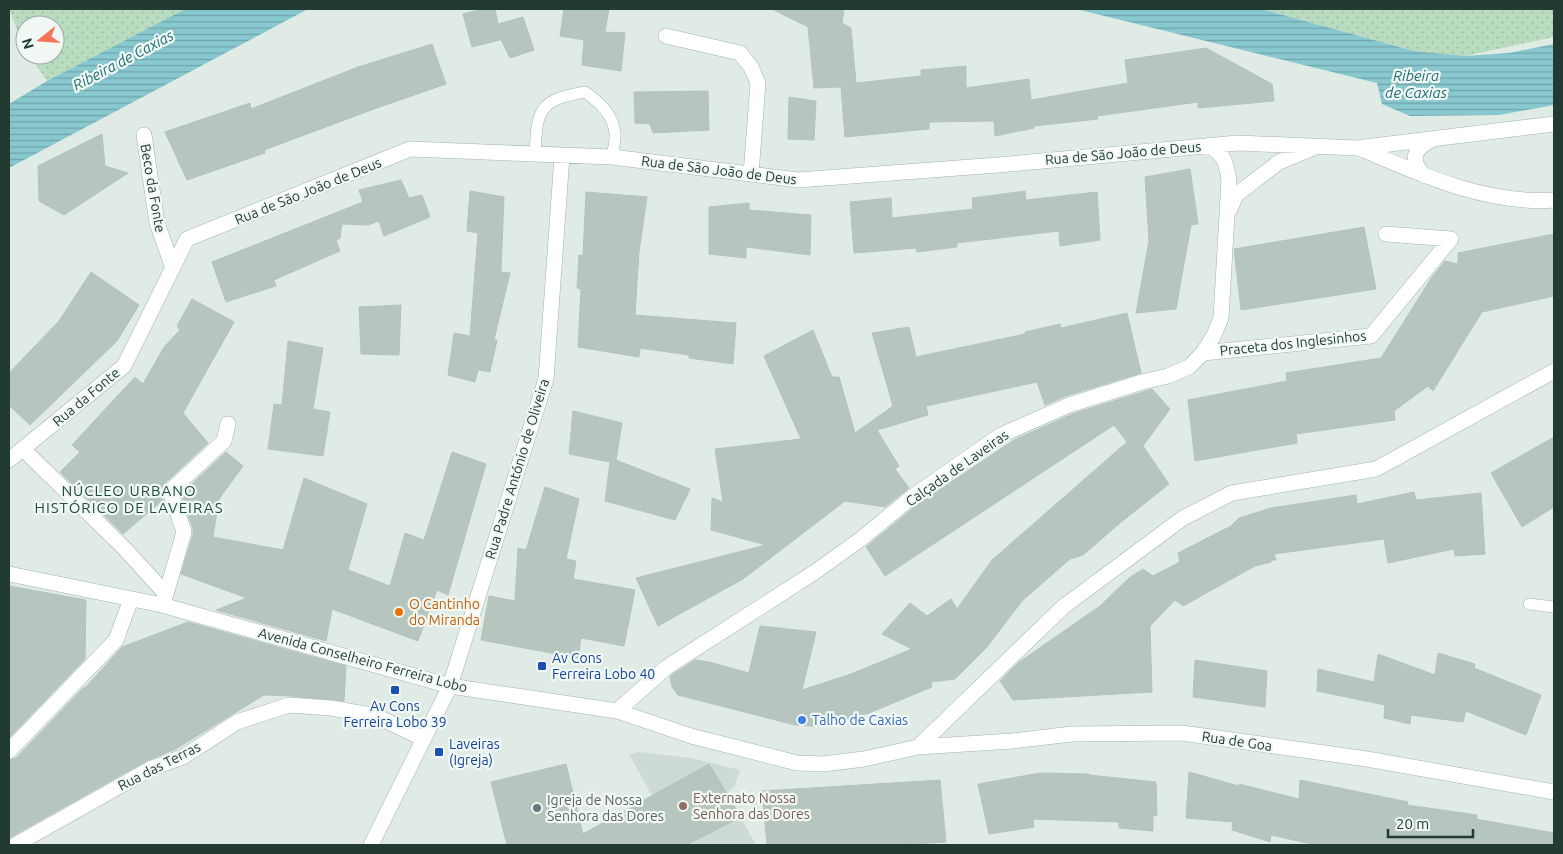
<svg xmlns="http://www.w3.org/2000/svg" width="1563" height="854" font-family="Ubuntu,sans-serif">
	<defs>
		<pattern id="grass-dots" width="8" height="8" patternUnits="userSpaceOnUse" patternTransform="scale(1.25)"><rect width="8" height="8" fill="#b9dcc0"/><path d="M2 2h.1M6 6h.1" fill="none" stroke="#9fbea5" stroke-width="1.8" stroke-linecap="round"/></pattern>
		<pattern id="water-rules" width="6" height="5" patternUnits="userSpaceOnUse" patternTransform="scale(1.25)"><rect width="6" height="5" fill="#88c9d0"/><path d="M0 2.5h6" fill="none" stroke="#6fa4a9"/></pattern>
	</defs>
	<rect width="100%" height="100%" fill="#e0ebe5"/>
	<path fill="#cedbd4" d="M640 752 692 758 740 770 735 785 727 793 756 845H571L577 837 652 796 629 754Z"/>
	<path fill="url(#grass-dots)" d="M9 9H185L47 81 29 55H55V25H25V50Z
		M1261 9H1554V37L1465 56 1414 51Z"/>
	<path fill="url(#water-rules)" d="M185 9H308L9 168V104L47 81Z
		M1076 9H1261L1414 51 1465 56 1509 53 1554 44V105L1499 115 1410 116 1382 104 1377 83Z"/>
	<path fill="#b6c6be" stroke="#b3c4bc" d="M483 9H495L498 24 523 17 534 50 510 58 499 36 500 40 472 47 463 14Z
		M564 9H609L605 32 625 33 621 71 582 65 584 40 560 36Z
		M772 9H844L842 23 851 28 856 83 921 76V70L966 66V88L1029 79 1031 100 1128 83 1125 60 1206 48 1272 84 1274 101 1198 108V102L1097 116 1098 119 1034 126V128L995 136 994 121 929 122V129L845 137 841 87 814 88 808 27Z
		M432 44 446 84 374 109 264 150 265 153 187 180 165 132 250 103 251 109 358 67Z
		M708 91 709 130 653 133 650 124 635 123 634 92Z
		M789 97 816 101 814 140 788 139Z
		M102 134 105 166 128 173 64 215 39 201 38 166Z
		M1190 169 1198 224 1191 225 1176 309 1136 313 1149 241 1145 177Z
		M401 180 409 198 422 195 430 217 384 236 379 221 368 225 342 224 340 238 336 240 340 251 274 280 276 286 226 302 212 262 363 202 359 190Z
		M470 191 504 197 501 272 510 273 494 340H497L490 372 478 370 475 382 448 375 454 333 470 336 478 233 467 231Z
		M1025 191 1026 200 1097 192 1100 240 1060 246 1059 231 957 243V247L917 252 916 248 854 253 850 202 891 198 892 218 973 209 972 198Z
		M586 192 647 197 639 252 635 315 736 323 733 364 689 358V355L640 348 639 357 578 347 581 289 577 288 579 255 583 256Z
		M749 203V210L811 215 810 255 746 247V258L709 254V207Z
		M1364 227 1376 289 1241 310 1234 249Z
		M1554 234V296L1482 312 1433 391 1428 386 1394 411 1395 420 1296 434 1297 443 1195 461 1188 400 1287 381 1286 373 1381 358 1432 277 1445 261 1458 264V253Z
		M91 272 139 305 117 341 30 425 9 405V373L59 321Z
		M192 299 234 322 183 413 208 443 163 485 161 489 163 500 123 534 60 472 80 452 72 445 135 377 143 384 164 347 180 330 177 326Z
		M401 305 399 355 361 354 359 307Z
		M1127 313 1141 373 1066 396 1045 405 1037 382 926 406 928 415 877 430 899 466 895 469 909 488 885 507 845 501 743 579 658 626 636 578 766 545 711 530 712 498 723 502 715 449 801 439 764 356 813 330 832 377H839L855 433 893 406 872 333 909 327 916 357 1025 334V332L1060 324 1061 328Z
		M288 341 323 348 313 409 330 412 323 456 268 449 274 404 282 405Z
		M1152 389 1170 409 1143 446 1169 484 1120 523 1083 555 1070 559 1022 601 987 647 955 679 931 682 932 687 869 713 827 726H812L795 725 678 695 672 687 670 676 695 660 709 662 749 673 760 626 816 632 802 690 851 674 912 649 882 634 910 603 927 616 951 599 957 609 992 560 1127 442 1114 425 885 576 866 547 918 504 1014 440 1072 414Z
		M573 411 622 423 616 460 690 489 675 520 605 501 610 462 569 454Z
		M1554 437V507L1522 527 1491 473Z
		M226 452 243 466 219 499 213 537 283 550 304 478 367 504 348 570 390 586 405 533 424 540 452 452 486 464 448 595 437 590 418 641 332 609 326 641 216 610 247 598 181 574 193 534V529L181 494Z
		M545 487 579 499 566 559 576 561 573 579 635 590 624 646 581 638 578 658 481 640 489 596 515 601 518 548 526 550Z
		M1414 492 1416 500 1481 493 1485 554 1455 556 1454 549 1388 563 1384 539 1274 554 1276 560H1271V562L1255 566 1183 606 1175 600 1150 626 1152 692 1013 700 1000 681 1018 663 1100 606 1129 578 1143 569 1153 576 1180 562 1178 553 1231 526 1239 518 1271 508 1356 495 1357 504Z
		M9 586 86 600 85 659 9 738Z
		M188 622 346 666 344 701 290 696 264 695 174 750 148 760 9 838V760L16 758 84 687V689L122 647Z
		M1438 653 1475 664 1474 668 1541 695 1526 735 1466 711 1463 722 1411 715 1410 724 1384 718 1385 705 1317 691 1318 669 1374 682 1378 654 1435 675Z
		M1195 660 1267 671 1265 707 1193 697Z
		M566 764 583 834 709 764 741 817 686 845H507L491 782Z
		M1189 772 1239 786V784L1299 799 1300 780 1408 802 1407 805 1477 815 1476 819 1554 833V845H1316L1271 835 1270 842 1232 830 1233 822 1186 818Z
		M1040 773 1089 774V775L1156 782 1157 816 1153 815V831L1119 828V822L1033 819 1034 827 989 834 978 784Z
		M940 780 946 842 893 845H767L762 791Z"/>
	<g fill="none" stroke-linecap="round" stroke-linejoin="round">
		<defs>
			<path id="service" d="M535 155C537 110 538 100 585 92 599 102 613 114 615 133 616 140 613 150 612 157
				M1529 604 1554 607"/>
			<path id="pedestrian" d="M23 449 124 548 166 594 162 605
				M166 594 184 532 170 491 224 441 228 424"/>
			<path id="minor" d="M666 36 740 53 751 67 758 83 751 174
				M144 135 157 223 173 268
				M1359 148C1419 174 1487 205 1554 200
				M1425 176C1409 161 1413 149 1433 139
				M1230 209 1236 195 1279 162 1313 148
				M1203 353 1371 336 1451 239 1386 234
				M9 460 124 366 187 239 410 149 612 157 798 180 998 165 1238 143 1357 148 1554 124
				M9 574 162 605 450 686 617 711 691 736 797 763 823 764 864 759 918 747 1012 741 1072 734 1182 733 1367 759 1554 792
				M617 711 667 667 815 572 861 539 912 497 1001 435 1069 405 1142 382 1168 376 1189 367 1203 353 1214 335 1221 318 1229 180C1226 162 1225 156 1209 145
				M918 747 1063 607 1183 518 1232 493 1376 469 1554 371
				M9 751 116 640 131 599
				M15 845 152 768 183 757 237 722 289 705 331 708 376 716 424 739
				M371 845 450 686 546 379 562 156"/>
		</defs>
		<use href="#service" stroke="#a3b3ac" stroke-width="12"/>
		<use href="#pedestrian" stroke="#a3b3ac" stroke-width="16"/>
		<use href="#minor" stroke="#a3b3ac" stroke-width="16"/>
		<use href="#service" stroke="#fff" stroke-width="11"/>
		<use href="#pedestrian" stroke="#fff" stroke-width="15"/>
		<use href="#minor" stroke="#fff" stroke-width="15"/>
	</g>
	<circle fill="#e8710a" stroke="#f1f8f4" stroke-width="2" cx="399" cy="612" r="5"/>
	<g fill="#1a4fb4" stroke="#f1f8f4" stroke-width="2">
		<rect x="537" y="661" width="10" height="10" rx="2.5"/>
		<rect x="390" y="685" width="10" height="10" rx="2.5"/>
		<rect x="434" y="747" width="10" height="10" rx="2.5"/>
	</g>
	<circle fill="#3f7fe0" stroke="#f1f8f4" stroke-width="2" cx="802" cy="720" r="5"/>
	<circle fill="#8d6e63" stroke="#f1f8f4" stroke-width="2" cx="683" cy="806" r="5"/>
	<circle fill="#6b7280" stroke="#f1f8f4" stroke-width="2" cx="537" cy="808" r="5"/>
	<g text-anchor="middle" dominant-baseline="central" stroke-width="4.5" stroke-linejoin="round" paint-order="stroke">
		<g font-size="14" fill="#213b33" stroke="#f1f8f4">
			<text transform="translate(1123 153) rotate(-5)">Rua de São João de Deus</text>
			<text transform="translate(719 170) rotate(7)">Rua de São João de Deus</text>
			<text transform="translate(153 188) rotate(80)">Beco da Fonte</text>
			<text transform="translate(308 191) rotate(-22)">Rua de São João de Deus</text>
			<text transform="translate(1293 343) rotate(-6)">Praceta dos Inglesinhos</text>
			<text transform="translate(86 397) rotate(-40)">Rua da Fonte</text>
			<text transform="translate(957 468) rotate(-35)">Calçada de Laveiras</text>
			<text transform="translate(517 469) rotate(-73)">Rua Padre António de Oliveira</text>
			<text transform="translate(363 660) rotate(15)">Avenida Conselheiro Ferreira Lobo</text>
			<text transform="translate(1237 741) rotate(8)">Rua de Goa</text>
			<text transform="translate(159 766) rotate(-27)">Rua das Terras</text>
		</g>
		<g font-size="14" fill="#c56008" stroke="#f1f8f4" text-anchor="start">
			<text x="409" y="604">O Cantinho<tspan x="409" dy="16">do Miranda</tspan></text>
		</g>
		<g font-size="14" fill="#164399" stroke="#f1f8f4" text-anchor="start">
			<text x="552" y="658">Av Cons<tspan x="552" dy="16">Ferreira Lobo 40</tspan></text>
			<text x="395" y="706" text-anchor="middle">Av Cons<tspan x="395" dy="16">Ferreira Lobo 39</tspan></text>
			<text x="449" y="744">Laveiras<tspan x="449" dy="16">(Igreja)</tspan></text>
		</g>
		<g font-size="14" fill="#366cbe" stroke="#f1f8f4" text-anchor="start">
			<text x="812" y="720">Talho de Caxias</text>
		</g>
		<g font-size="14" fill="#785e54" stroke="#f1f8f4" text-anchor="start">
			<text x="693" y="798">Externato Nossa<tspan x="693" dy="16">Senhora das Dores</tspan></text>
		</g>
		<g font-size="14" fill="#5b616d" stroke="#f1f8f4" text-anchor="start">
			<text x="547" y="800">Igreja de Nossa<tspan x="547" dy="16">Senhora das Dores</tspan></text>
		</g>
		<g font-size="15" font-style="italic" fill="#1c6c76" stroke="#f1f8f4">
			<text transform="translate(123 60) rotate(-28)">Ribeira de Caxias</text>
			<text x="1416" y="75">Ribeira<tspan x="1416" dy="17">de Caxias</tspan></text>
		</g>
		<g font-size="15" letter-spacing="1" fill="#1d4d3e" stroke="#f1f8f4">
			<text x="129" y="490">NÚCLEO URBANO<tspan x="129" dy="17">HISTÓRICO DE LAVEIRAS</tspan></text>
		</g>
	</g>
	<rect width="1563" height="854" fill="none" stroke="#213b33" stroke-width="20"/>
	<g transform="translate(40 40) rotate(253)"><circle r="24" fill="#f1f8f4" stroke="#9eaca7"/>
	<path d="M0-4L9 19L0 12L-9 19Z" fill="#f07559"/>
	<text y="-8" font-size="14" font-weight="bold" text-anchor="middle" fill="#213b33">N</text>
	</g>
	<path d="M1388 829v8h85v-8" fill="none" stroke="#213b33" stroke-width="2.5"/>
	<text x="1396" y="829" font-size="15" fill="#213b33" stroke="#f1f8f4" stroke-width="4" paint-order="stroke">20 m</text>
</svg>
